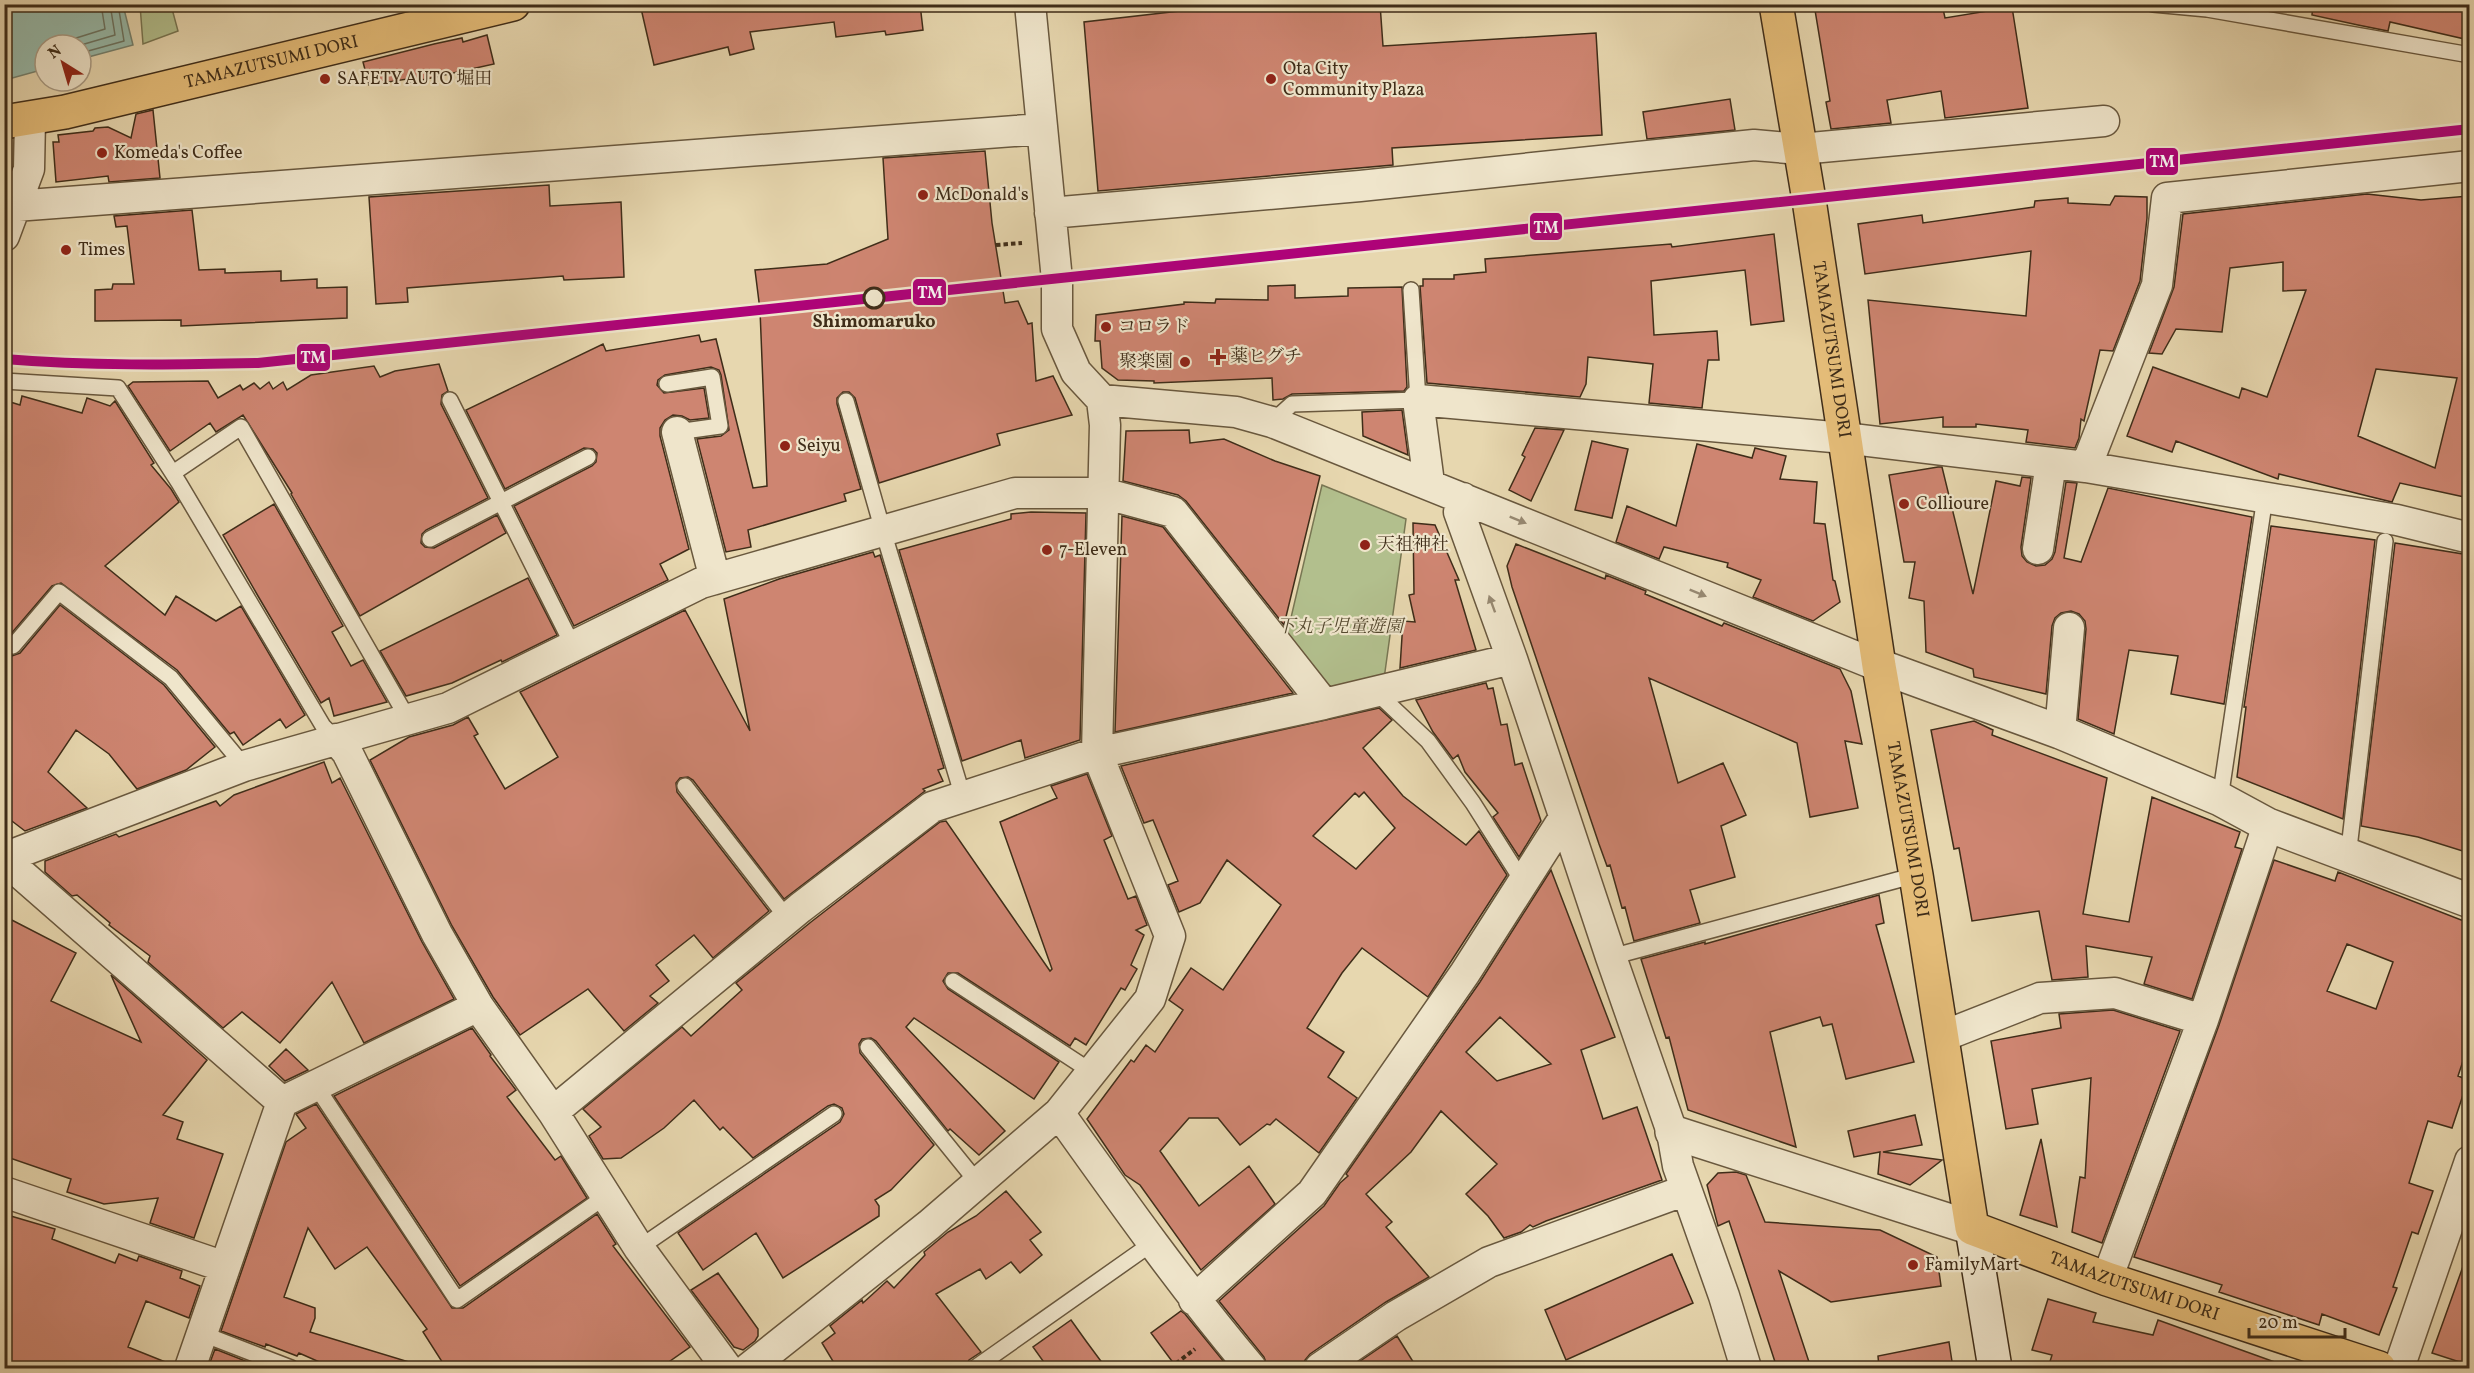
<svg xmlns="http://www.w3.org/2000/svg" width="2474" height="1373" font-family="Vollkorn,'Noto Serif JP',serif">
	<rect width="100%" height="100%" fill="#e7d7af"/>
	<filter id="stains"><feTurbulence type="fractalNoise" baseFrequency=".00333" numOctaves="4"/><feColorMatrix values="0 0 0 0 .2 0 0 0 0 .09 0 0 0 0 .02 0 0 0 .5 -.17"/></filter>
	<radialGradient id="worn" r=".72"><stop offset=".6" stop-color="#630" stop-opacity="0"/><stop offset="1" stop-color="#630" stop-opacity=".3"/></radialGradient>
	<path fill="#b2bf8d" stroke="#787653" stroke-width="1.5" d="M140 5H171L178 31 143 44Z
		M1322 485 1406 519 1384 679 1327 693 1286 639Z"/>
	<path fill="#97baaa" stroke="#748270" stroke-width="1.5" d="M5 4 123 5 133 45 81 59V45H45V69L5 80Z"/>
	<g fill="none" stroke-linecap="round" stroke-linejoin="round">
		<path stroke="#6b7462" stroke-width="1.5" d="M64 45 73 39 105 29 101 4
			M81 45 115 35 110 4
			M81 53 124 41 118 4"/>
	</g>
	<path fill="#ce8571" stroke="#3f2d19" stroke-width="1.5" fill-rule="evenodd" d="M640 4H920L923 30 886 35 885 31 836 37 834 22 750 32 754 49 730 55 728 47 654 65Z
		M1241 4H1380L1383 46 1596 33 1602 135 1392 148 1393 165 1098 191 1084 22Z
		M1814 4H1942L1945 18 2012 7 2028 108 1945 118 1941 91 1887 100 1891 123 1831 129 1826 102 1830 101Z
		M2313 4H2469V40L2390 22 2388 31 2358 25 2312 15Z
		M487 35 494 64 408 83 407 79 369 85 363 62 434 44 462 38 463 42Z
		M1730 99 1735 130 1647 139 1643 112Z
		M153 110 160 178 109 182 108 176 56 182 53 142H59L58 135 93 131 95 128 108 127 131 138 136 114Z
		M985 151 992 223 1005 303 1018 301 1028 324 1032 323 1036 381 1053 376 1072 415 997 434 1000 445 879 483 855 398 849 392H843L837 398V404L861 489 844 494 846 501 748 530 751 547 726 552 697 439 721 436 729 430 721 375 719 370 711 367 665 375 658 380 657 385 664 393 704 388 709 418 690 420 682 416 673 415 665 420 660 428V436L689 549 660 564 668 580 574 626 514 506 592 466 596 462 597 453 593 449 584 448 505 489 466 410 603 344 606 351 699 335 701 342 716 339 753 488 767 486 760 310 755 270 827 264 888 239 883 158Z
		M549 185 550 206 621 202 624 277 564 280 563 276 407 288 408 302 376 304 369 197Z
		M2367 194 2421 200 2469 196V498L2400 483 2392 502 2279 474 2278 479 2176 441 2172 452 2127 436 2153 367 2239 398 2242 388 2267 397 2306 290 2283 291V262L2230 268 2222 332 2176 329 2162 354 2149 353 2174 287 2183 214ZM2376 369 2457 378 2435 468 2358 436Z
		M2115 196 2147 197V218L2140 281 2113 351 2100 350 2084 421 2081 419 2079 438 2075 448 2026 442 2028 430 1976 424V427H1943V417L1880 424 1868 300 2026 316 2031 251 1865 274 1858 224 1922 215 1923 223 2034 207 2035 201 2068 198V203L2110 205Z
		M192 210 199 270 225 269V273L281 271V281L317 279V288L347 287V318L181 326V320L95 321V290L112 289 113 284H134L127 226 116 227 114 216Z
		M1774 234 1784 321 1751 325 1745 270 1651 281 1654 335 1717 331 1719 360H1708L1702 408 1649 403 1653 364 1588 357 1586 384 1580 397 1427 383 1420 286H1423V279H1454V275L1486 272 1485 259 1671 244 1672 247Z
		M1295 285V298L1348 296V288L1402 287 1407 387 1404 391 1292 394 1283 399 1273 400 1272 378 1154 383V381L1118 380 1102 368 1100 341H1095L1096 315 1184 304V302L1215 303 1216 299 1268 300V286Z
		M439 364 448 391 442 395 441 404 488 498 426 530 422 534 421 543 425 547 434 548 497 515 506 533 360 616 291 494 292 493 243 415 216 432 210 423 170 451 128 386 133 382 208 381 218 398 240 385 243 390 254 383 260 389 269 382 273 389 283 382 287 390 311 375 374 366 380 377 395 371Z
		M22 396 82 413 87 398 110 406 115 401 154 463 151 465 171 489 179 502 105 566 165 615 176 596 216 621 241 606 305 715 286 728 280 719 243 745 234 732 230 734 177 670 61 583 52 586 4 642V400L20 405Z
		M1402 410 1408 455 1363 436 1362 412Z
		M1535 428 1564 430 1531 501 1509 490 1525 457 1522 455Z
		M1189 430 1190 443 1224 439 1275 461 1320 476 1284 625 1186 501 1178 495 1123 481 1126 431Z
		M1592 441 1628 449 1612 518 1575 510Z
		M1697 444 1752 458 1755 448 1786 456 1780 479 1817 482 1814 523 1825 524 1833 580 1835 581 1840 602 1813 621 1753 597 1761 580 1727 567 1728 563 1664 547 1659 559 1616 542 1627 506 1676 526Z
		M1938 467H1942L1973 594 1996 481 2020 486 2022 477 2031 478 2021 547 2022 556 2027 562 2036 566 2045 565 2052 559 2055 552 2066 482 2077 483 2064 558 2081 562 2108 488 2252 517 2224 704 2171 694 2178 656 2129 650 2114 734 2078 719 2086 629 2085 621 2079 614 2071 611 2061 613 2055 618 2052 626 2046 694 1974 677 1973 669 1926 652 1924 601 1909 598 1915 562H1904L1889 475Z
		M274 504 343 626 332 632 351 666 363 660 387 702 334 716 329 698 321 703 258 596 223 535Z
		M1031 512 1086 513 1080 740 1025 758 1021 740 962 761 899 550 1011 519V514Z
		M1122 516 1163 527 1293 693 1115 732Z
		M1413 523 1435 525 1459 580H1455L1476 650 1400 668 1403 621 1415 622 1409 595 1414 594Z
		M2271 526 2375 540 2343 819 2237 777 2246 707H2244Z
		M2395 543 2469 555V853L2418 837 2361 826Z
		M1516 544 1605 579 1606 575 1646 591 1645 594 1722 626 1724 623 1840 669 1851 691 1862 744 1845 741 1858 808 1810 817 1797 743 1649 678 1678 783 1723 763 1746 815 1721 826 1735 877 1690 890 1700 923 1634 941 1625 907 1622 908 1610 865 1607 866 1599 844 1512 587 1507 566Z
		M873 552 875 557 880 555 944 768 938 770 943 781 923 789 925 791 784 899 693 780 688 777 680 778 676 783 677 792 769 911 713 958 694 935 656 965 669 981 650 996 658 1003 624 1031 588 989 520 1035 493 997 452 926 370 760 409 737 453 725 468 717 478 734 474 736 505 789 558 757 520 692 685 610 750 731 724 599 779 579Z
		M528 578 557 635 502 662 501 660 452 683 406 696 380 651Z
		M60 605 164 685 215 747 186 770 137 789 109 754 76 730 48 772 87 808 25 831 4 815V650L12 656 20 653Z
		M1486 683 1488 689 1493 688 1501 725 1507 724 1515 765 1522 763 1541 821 1519 857 1493 817 1498 813 1465 772 1458 755 1453 759 1433 732 1416 700Z
		M1379 708 1392 720 1363 748 1403 796 1466 845 1479 831 1507 875 1428 997 1362 948 1342 973 1307 1028 1344 1052 1328 1077 1357 1098 1319 1153 1276 1119 1270 1125 1267 1124 1240 1145 1218 1118H1189L1160 1151 1199 1206 1249 1166 1275 1204 1201 1270 1140 1185 1125 1175 1087 1119 1131 1060 1134 1062 1146 1045 1155 1052 1183 1010 1169 1000 1191 968 1223 990 1281 905 1227 860 1200 903 1179 912 1168 885 1178 881 1153 820 1144 823 1121 766ZM1364 792 1395 828 1356 869 1313 836 1355 793 1359 797Z
		M1974 721 1993 730 1992 735 2107 778 2083 914 2129 922 2152 797 2240 832 2235 847 2242 849 2192 999 2144 984 2152 957 2086 946 2088 977 2052 980 2039 911 1972 921 1959 848 1954 849 1931 730Z
		M324 762 332 783 340 778 422 942 454 999 364 1043 332 982 280 1043 242 1012 223 1028 148 962 150 956 109 925 110 923 77 895 72 896 45 872V861L116 834 119 837 216 801 220 806 234 795Z
		M1087 774 1112 836 1104 840 1128 899 1136 896 1147 925 1136 930 1144 935 1131 965 1137 969 1125 990 1121 988 1086 1045 1075 1038 1070 1046 958 973H948L943 981 948 989 1059 1062 1034 1099 914 1018 906 1027 1005 1131 979 1155 950 1129 948 1131 876 1041 871 1038 862 1039 859 1044 860 1053 934 1145 891 1190 875 1200 879 1206V1216L783 1278 756 1233 703 1270 678 1233 840 1122 844 1114 842 1108 834 1104 828 1106 753 1158 723 1127 720 1130 694 1100 664 1128 621 1158 603 1159 589 1136 601 1127 583 1109 682 1027 691 1036 742 990 736 983 811 922 940 822 946 821 1050 971 1052 969 1000 822 1057 798 1051 786Z
		M2274 860 2335 881 2338 872 2469 923V1043L2458 1076 2468 1080 2452 1128 2428 1121 2409 1183 2433 1191 2418 1234 2412 1232 2393 1287 2397 1288 2379 1335 2322 1314 2319 1325 2219 1292 2222 1285 2134 1257 2219 1025ZM2347 944 2393 962 2376 1009 2327 991Z
		M1551 870 1615 1037 1581 1050 1603 1119 1637 1107 1662 1180 1546 1221 1533 1227 1530 1225 1521 1232 1504 1238 1488 1216 1466 1194 1497 1164 1441 1111 1411 1152 1366 1194 1392 1222 1386 1227 1429 1277 1386 1302 1310 1354 1305 1360 1303 1368H1268L1264 1357 1219 1301 1324 1206 1340 1183 1348 1176 1346 1174 1480 982ZM1500 1017 1551 1064 1497 1081 1466 1052Z
		M1879 895 1884 923 1876 925 1914 1062 1846 1079 1832 1024 1823 1026 1820 1017 1770 1032 1796 1147 1688 1110 1669 1037 1666 1038 1641 959 1705 942V944Z
		M4 916 76 953 51 1001 141 1042 111 975 207 1060 163 1115 183 1122 177 1139 223 1154 194 1238 150 1223 158 1198 104 1204 67 1192 71 1179 4 1156Z
		M2113 1010 2180 1031 2102 1243 2072 1232 2080 1177 2085 1178 2091 1078 2032 1089 2038 1124 2006 1129 1991 1041 2061 1028 2059 1014Z
		M472 1028 491 1055 490 1056 516 1090 507 1097 555 1160 561 1156 587 1198 460 1286 334 1096Z
		M286 1049 308 1070 285 1081 269 1066Z
		M316 1104 452 1308H463L597 1214 616 1244 613 1246 690 1347 660 1368H446L423 1332 427 1329 367 1247 335 1269 308 1228 284 1297 315 1308V1318L310 1332 409 1362 408 1368H333L299 1353 297 1356 266 1344 265 1347 221 1331 286 1142 306 1128 296 1114Z
		M1915 1115 1922 1145 1883 1152 1942 1160 1910 1185 1878 1174 1880 1152 1854 1157 1848 1131Z
		M2041 1139 2057 1227 2020 1215Z
		M1736 1172 1746 1175 1765 1222 1880 1230 1937 1257 1941 1286 1831 1302 1779 1271 1811 1368H1777L1729 1221 1718 1226 1707 1185 1718 1173Z
		M1006 1191 1041 1232 1030 1240 1042 1255 1020 1273 1011 1262 986 1279 980 1269 936 1294 981 1352 969 1360 965 1368H837L822 1343 835 1333 830 1326 862 1300 863 1303 887 1281 894 1288 925 1255 924 1252 948 1232 976 1216Z
		M4 1214 55 1229 52 1239 115 1263 119 1254 137 1261 139 1256 182 1271 180 1278 200 1286 189 1318 146 1301 128 1347 173 1365V1368H4Z
		M1672 1254 1693 1303 1566 1360 1545 1310Z
		M2466 1258 2469 1259V1365L2432 1353Z
		M718 1273 758 1329V1336L755 1341 743 1350 734 1347 691 1290Z
		M2048 1299 2096 1313 2093 1322 2153 1335 2158 1320 2283 1365 2282 1368H2048L2052 1355 2032 1350Z
		M1181 1311 1185 1314 1229 1368H1177L1151 1333Z
		M1071 1320 1086 1341 1106 1368H1048L1033 1347Z
		M1397 1336 1417 1368H1350Z
		M1949 1342 1953 1368H1879L1878 1356Z
		M215 1349 258 1366 257 1368H208Z"/>
	<g fill="none" stroke-linecap="round" stroke-linejoin="round">
		<defs>
			<path id="service" d="M2153 4 2207 9 2470 55
				M4 381 118 388 179 483 323 726 336 739
				M667 384 712 377 720 426 677 432
				M450 400 573 646
				M846 401 883 531 963 797
				M1272 422 1292 404 1418 400 1411 290
				M173 473 241 427 408 719
				M430 539 588 457
				M13 646 59 592 171 678 244 766
				M1375 691 1428 741 1473 803 1523 882
				M685 786 787 918
				M2220 799 2265 497
				M2348 857 2385 541
				M1611 957 1916 875
				M953 981 1092 1072
				M868 1047 978 1183
				M316 1086 457 1300 606 1196
				M639 1248 834 1114
				M203 1334 291 1368
				M975 1368 1151 1244"/>
			<path id="minor" d="M15 206 1041 129
				M1050 213 1360 186 1754 145 1800 149 2104 121
				M4 236 29 169 30 119
				M1102 400 1236 412 1272 422 1879 666
				M677 432 715 579
				M2086 467 2157 285 2167 198 2470 166
				M1429 483 1418 400 1844 438 2086 467 2397 520 2470 538
				M1463 498 1459 512 1512 659 1611 957 1672 1132 1678 1166 1724 1296 1746 1368
				M2038 549 2051 463
				M2060 732 2069 628
				M336 739 347 752 437 934 478 1006 553 1112 639 1248 727 1368
				M4 858 244 766 448 708 701 583 1015 493H1103L1173 512 1324 704
				M4 859 282 1102
				M1941 1037 2040 998 2115 993 2203 1020
				M553 1112 800 908 932 807 1097 753 1324 704 1512 659
				M1059 1113C1121 1200 1182 1286 1251 1368
				M4 1192 225 1267
				M2107 1279 2203 1020 2268 825
				M1194 1300 1312 1193 1465 973 1564 818
				M190 1368 282 1102 478 1006
				M749 1368 929 1225 1059 1113 1150 999 1170 936 1097 753 1105 425 1102 400 1076 372 1057 329V280L1030 4
				M1320 1368 1396 1316 1489 1262 1686 1190
				M2399 1368 2470 1161"/>
			<path id="tertiary" d="M1879 666 2060 732 2220 799 2268 825 2470 901
				M1672 1132 1972 1228"/>
			<path id="secondary" d="M1972 1228 1995 1368"/>
			<g id="primary">
				<path id="s1" d="M1776 4 1809 200 1879 666 1916 875 1972 1228 2107 1279 2379 1368"/>
				<path id="s2" d="M4 122 65 112 513 4"/>
			</g>
		</defs>
		<use href="#service" stroke="#69583e" stroke-width="18"/>
		<use href="#minor" stroke="#69583e" stroke-width="33"/>
		<use href="#tertiary" stroke="#69583e" stroke-width="36"/>
		<use href="#secondary" stroke="#3f2d19" stroke-width="36"/>
		<use href="#primary" stroke="#3f2d19" stroke-width="36"/>
		<path stroke="#3f2d19" stroke-width="4" stroke-dasharray="4.5 3" stroke-linecap="butt" d="M996 245 1022 243
			M1170 1368 1195 1349"/>
		<use href="#service" stroke="#efe5cb" stroke-width="15"/>
		<use href="#minor" stroke="#efe5cb" stroke-width="30"/>
		<use href="#tertiary" stroke="#efe5cb" stroke-width="33"/>
		<use href="#secondary" stroke="#efe5cb" stroke-width="33"/>
		<use href="#primary" stroke="#e4bc78" stroke-width="33"/>
		<defs>
			<path id="rail-1" d="M4 359C89 366 173 365 258 363L2470 129"/>
		</defs>
		<use href="#rail-1" stroke="#efe5cb" stroke-width="15"/>
		<use href="#rail-1" stroke="#ae0378" stroke-width="10"/>
	</g>
	<defs><path id="oneway-solid" d="M-6-.8H1V-3.2L6.5 0L1 3.2V.8H-6Z" transform="scale(1.5)"/></defs>
	<g fill="#978972">
		<use href="#oneway-solid" transform="translate(1518 520) rotate(22)"/>
		<use href="#oneway-solid" transform="translate(1698 593) rotate(22)"/>
		<use href="#oneway-solid" transform="translate(1492 604) rotate(-110)"/>
	</g>
	<g fill="#8f2418" stroke="#efe5cb" stroke-width="2">
		<circle cx="325" cy="79" r="6"/>
		<circle cx="1271" cy="79" r="6"/>
		<circle cx="102" cy="153" r="6"/>
		<circle cx="923" cy="195" r="6"/>
		<circle cx="66" cy="250" r="6"/>
		<circle cx="1106" cy="327" r="6"/>
		<path d="M1215 348h6v6h6v6h-6v6h-6v-6h-6v-6h6z"/>
		<circle cx="1185" cy="362" r="6"/>
		<circle cx="785" cy="446" r="6"/>
		<circle cx="1904" cy="504" r="6"/>
		<circle cx="1365" cy="545" r="6"/>
		<circle cx="1047" cy="550" r="6"/>
		<circle cx="1913" cy="1265" r="6"/>
	</g>
	<circle fill="#efe5cb" stroke="#3f2d19" stroke-width="3" cx="874" cy="298" r="10"/>
	<g text-anchor="middle" dominant-baseline="central" stroke-width="4.5" stroke-linejoin="round" paint-order="stroke">
		<g font-size="18" fill="#3f2d19" stroke="#efe5cb">
			<text stroke="none"><textPath href="#s2" startOffset="274">TAMAZUTSUMI DORI</textPath></text>
			<text stroke="none"><textPath href="#s1" startOffset="350">TAMAZUTSUMI DORI</textPath></text>
			<text stroke="none"><textPath href="#s1" startOffset="836">TAMAZUTSUMI DORI</textPath></text>
			<text stroke="none"><textPath href="#s1" startOffset="1412">TAMAZUTSUMI DORI</textPath></text>
		</g>
		<g font-size="18" fill="#3f2d19" stroke="#efe5cb" text-anchor="start">
			<text x="1283" y="69">Ota City<tspan x="1283" dy="21">Community Plaza</tspan></text>
			<text x="337" y="79">SAFETY AUTO 堀田</text>
			<text x="114" y="153">Komeda's Coffee</text>
			<text x="935" y="195">McDonald's</text>
			<text x="78" y="250">Times</text>
			<text x="1118" y="327">コロラド</text>
			<text x="1230" y="357">薬ヒグチ</text>
			<text x="1173" y="362" text-anchor="end">聚楽園</text>
			<text x="797" y="446">Seiyu</text>
			<text x="1916" y="504">Collioure</text>
			<text x="1377" y="545">天祖神社</text>
			<text x="1059" y="550">7-Eleven</text>
			<text x="1925" y="1265">FamilyMart</text>
		</g>
		<g font-size="18" font-weight="bold" fill="#3f2d19" stroke="#efe5cb">
			<text x="874" y="322">Shimomaruko</text>
		</g>
		<g font-size="18" font-style="italic" fill="#564a30" stroke="#efe5cb">
			<text x="1340" y="627">下丸子児童遊園</text>
		</g>
	</g>
	<g stroke="#efe5cb" stroke-width="2">
		<rect x="2145" y="147" width="34" height="29" rx="6" fill="#ae0378"/>
		<rect x="1529" y="212" width="34" height="29" rx="6" fill="#ae0378"/>
		<rect x="912" y="278" width="35" height="28" rx="6" fill="#ae0378"/>
		<rect x="296" y="343" width="35" height="29" rx="6" fill="#ae0378"/>
	</g>
	<g font-size="16" text-anchor="middle" font-weight="bold" fill="#fff">
		<text x="2162" y="167">TM</text>
		<text x="1546" y="233">TM</text>
		<text x="930" y="298">TM</text>
		<text x="313" y="363">TM</text>
	</g>
	<rect width="2474" height="1373" fill="none" stroke="#e7d7af" stroke-width="24"/>
	<rect x="6" y="6" width="2462" height="1361" fill="none" stroke="#3f2d19" stroke-width="3"/>
	<rect x="12" y="12" width="2450" height="1349" fill="none" stroke="#3f2d19" stroke-width="1.5"/>
	<g transform="translate(63 63) rotate(323)"><circle r="28" fill="#efe5cb" stroke="#a99b84" stroke-width="1.5"/>
	<path d="M0-4.5L10 22L0 15L-10 22Z" fill="#8f2418"/>
	<text y="-9" font-size="16" font-weight="bold" text-anchor="middle" fill="#3f2d19">N</text>
	</g>
	<path d="M2249 1328v9h96v-9" fill="none" stroke="#3f2d19" stroke-width="3"/>
	<text x="2258" y="1328" font-size="18" fill="#3f2d19" stroke="#efe5cb" stroke-width="4.5" paint-order="stroke">20 m</text>
	<rect width="100%" height="100%" filter="url(#stains)"/>
	<rect width="100%" height="100%" fill="url(#worn)"/>
</svg>
